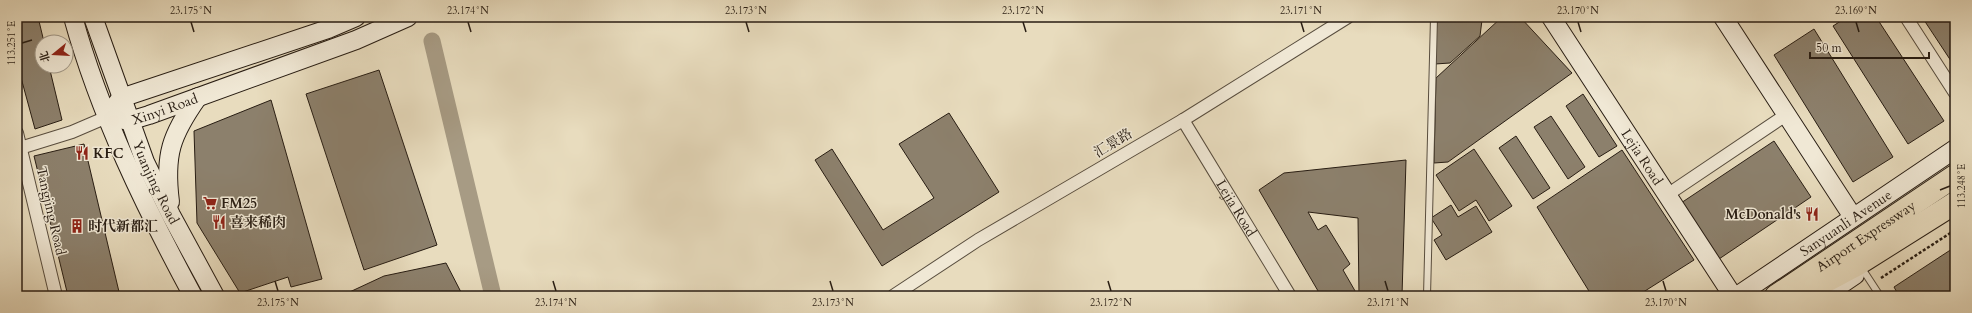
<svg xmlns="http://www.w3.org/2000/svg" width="1972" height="313" font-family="Cardo,'Noto Serif SC',serif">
	<rect width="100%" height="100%" fill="#e8dcbe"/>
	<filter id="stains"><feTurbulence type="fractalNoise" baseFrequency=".005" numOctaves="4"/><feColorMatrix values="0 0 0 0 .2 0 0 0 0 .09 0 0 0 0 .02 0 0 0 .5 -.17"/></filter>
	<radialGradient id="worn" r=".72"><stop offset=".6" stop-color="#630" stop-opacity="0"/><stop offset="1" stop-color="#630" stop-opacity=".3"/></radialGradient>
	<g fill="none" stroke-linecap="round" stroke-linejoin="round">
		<path stroke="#a79b84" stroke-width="17" d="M432 41 493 296"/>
	</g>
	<path fill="#8c806c" stroke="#281d13" d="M17 17H38L44 42H42V66H49L62 120 35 129 17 63Z
		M1437 17H1486L1482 20 1480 36 1450 63 1435 64Z
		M1502 17H1520L1572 73 1448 162 1434 163 1436 78Z
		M1847 17H1876L1944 121 1908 144 1833 26Z
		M1922 17H1955V67Z
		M1814 29 1893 157 1853 182 1774 55Z
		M379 70 437 245 364 270 306 94Z
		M1583 94 1617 146 1599 157 1566 106Z
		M271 100 322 279 291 287 288 277 240 293 197 223 194 131Z
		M949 113 999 192 882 266 815 160 832 149 883 230 934 198 899 144Z
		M1551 116 1585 167 1568 179 1534 127Z
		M1516 136 1550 188 1533 199 1499 148Z
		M1774 141 1811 197 1719 259 1681 203Z
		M84 144 120 296H68L34 156Z
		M1474 149 1512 206 1489 221 1476 200 1459 211 1436 175Z
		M1622 150 1694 260 1637 296H1592L1537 207Z
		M1406 160 1402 296H1359L1358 218 1308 212 1318 230 1326 225 1350 264 1343 270 1358 296H1321L1259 190 1284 173Z
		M1451 205 1458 217 1476 206 1492 232 1446 260 1434 240 1442 235 1431 218Z
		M1955 247V287L1942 296H1899L1894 287Z
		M446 263 463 296H341L384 276Z"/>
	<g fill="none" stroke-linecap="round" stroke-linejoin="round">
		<defs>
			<path id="lane" d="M1863 270 1880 296
				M1427 296 1434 17"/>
			<g id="street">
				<path d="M1906 17 1955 93"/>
				<path id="s1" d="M1183 120 1290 296"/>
				<path d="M17 133 56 296"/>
				<path d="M17 149 72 132 107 117"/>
				<path d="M1667 195 1786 115"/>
				<path d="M893 296 978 240 1183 120 1348 17"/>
			</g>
			<g id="secondary">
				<path d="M73 17C100 115 145 207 193 296"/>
				<path id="s2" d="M93 17 145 162 171 215 215 296"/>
				<path id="s3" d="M1551 17 1733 296"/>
				<path d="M1723 17 1853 217"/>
				<path d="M114 107 121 98 328 29 356 17"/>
				<path id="s4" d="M107 117 129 121 149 115 356 40 408 17"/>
				<path d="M170 202C164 155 171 135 198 97"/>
				<path id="s5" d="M1737 296 1955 149"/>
				<path d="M1824 296 1855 275"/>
			</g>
			<g id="highway">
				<path id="s6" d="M1776 296 1955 176"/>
				<path d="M1798 296 1858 264 1955 203"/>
			</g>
		</defs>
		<use href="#lane" stroke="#584d3e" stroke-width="8"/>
		<use href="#street" stroke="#584d3e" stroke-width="14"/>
		<use href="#secondary" stroke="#281d13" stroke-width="20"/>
		<use href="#highway" stroke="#281d13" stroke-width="24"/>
		<path stroke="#281d13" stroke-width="2.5" stroke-dasharray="3 2" stroke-linecap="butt" d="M1881 278 1955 230"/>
		<use href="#lane" stroke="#f0e8d5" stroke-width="6"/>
		<use href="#street" stroke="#f0e8d5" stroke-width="12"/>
		<use href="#secondary" stroke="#f0e8d5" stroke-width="18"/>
		<use href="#highway" stroke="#e8dcbe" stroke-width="22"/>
	</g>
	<path fill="none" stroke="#281d13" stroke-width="1.5" d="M191 22 194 32M468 22 471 32M746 22 749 32M1023 22 1026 32M1301 22 1304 32M1578 22 1581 32M1856 22 1859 32M22 43 32 40M1940 190 1950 186M275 281 278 291M553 281 556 291M830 281 833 291M1108 281 1111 291M1385 281 1388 291M1663 281 1666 291"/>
	<defs>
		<symbol id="restaurant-bare" viewBox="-9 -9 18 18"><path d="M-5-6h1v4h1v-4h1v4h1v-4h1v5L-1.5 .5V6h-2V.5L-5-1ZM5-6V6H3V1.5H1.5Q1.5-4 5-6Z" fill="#8f2418" stroke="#f0e8d5" stroke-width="2.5" paint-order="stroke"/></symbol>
		<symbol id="supermarket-bare" viewBox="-9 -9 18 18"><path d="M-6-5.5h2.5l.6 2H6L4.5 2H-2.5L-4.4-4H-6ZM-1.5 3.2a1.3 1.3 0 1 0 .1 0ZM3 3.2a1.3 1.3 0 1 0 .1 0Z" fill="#8f2418" stroke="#f0e8d5" stroke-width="2.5" paint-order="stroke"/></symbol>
		<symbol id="building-bare" viewBox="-9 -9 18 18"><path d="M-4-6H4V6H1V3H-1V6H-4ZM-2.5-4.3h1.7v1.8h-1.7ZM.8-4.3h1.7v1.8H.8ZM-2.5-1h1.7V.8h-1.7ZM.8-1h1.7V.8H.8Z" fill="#8f2418" stroke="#f0e8d5" stroke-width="2.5" paint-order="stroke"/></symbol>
	</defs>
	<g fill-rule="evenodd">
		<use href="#restaurant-bare" x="72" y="143" width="20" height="20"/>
		<use href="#supermarket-bare" x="200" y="193" width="20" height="20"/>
		<use href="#restaurant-bare" x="1802" y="204" width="20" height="20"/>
		<use href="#restaurant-bare" x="209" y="212" width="20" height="20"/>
		<use href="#building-bare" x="67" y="216" width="20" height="20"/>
	</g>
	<g text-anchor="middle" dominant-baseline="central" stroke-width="3" stroke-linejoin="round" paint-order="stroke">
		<g font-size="14" fill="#281d13" stroke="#f0e8d5">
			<text stroke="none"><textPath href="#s4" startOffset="60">Xinyi Road</textPath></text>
			<text transform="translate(1113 143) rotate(-31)">汇景路</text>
			<text stroke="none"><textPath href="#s3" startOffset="167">Lejia Road</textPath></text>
			<text stroke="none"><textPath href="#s2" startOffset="177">Yuanjing Road</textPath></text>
			<text stroke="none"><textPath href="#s1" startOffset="103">Lejia Road</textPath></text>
			<text transform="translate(51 211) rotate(77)">Tangjing Road</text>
			<text stroke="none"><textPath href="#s5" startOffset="131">Sanyuanli Avenue</textPath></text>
			<text stroke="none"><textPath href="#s6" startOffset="108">Airport Expressway</textPath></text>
		</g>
		<g font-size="14" font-weight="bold" fill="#281d13" stroke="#f0e8d5" text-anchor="start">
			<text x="93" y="153">KFC</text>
			<text x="221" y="203">FM25</text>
			<text x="1801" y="214" text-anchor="end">McDonald's</text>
			<text x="230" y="222">喜来稀肉</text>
			<text x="88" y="226">时代新都汇</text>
		</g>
	</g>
	<rect width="1972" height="313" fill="none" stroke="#e8dcbe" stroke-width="44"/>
	<g transform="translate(54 54) rotate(252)"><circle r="19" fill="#f0e8d5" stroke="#a09787"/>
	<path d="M0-3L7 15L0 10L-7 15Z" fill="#8f2418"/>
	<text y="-6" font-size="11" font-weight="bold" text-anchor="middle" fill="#281d13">北</text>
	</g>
	<path d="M1810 52v6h119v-6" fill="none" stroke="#281d13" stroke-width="2"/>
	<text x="1816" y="52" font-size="12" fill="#281d13" stroke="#f0e8d5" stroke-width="3" paint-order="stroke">50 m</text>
	<rect x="22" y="22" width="1928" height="269" fill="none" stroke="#281d13" stroke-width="1.5"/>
	<g font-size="10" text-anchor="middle" fill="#281d13">
		<text x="191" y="14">23.175°N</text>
		<text x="468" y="14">23.174°N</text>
		<text x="746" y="14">23.173°N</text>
		<text x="1023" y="14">23.172°N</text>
		<text x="1301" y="14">23.171°N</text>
		<text x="1578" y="14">23.170°N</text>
		<text x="1856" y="14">23.169°N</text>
		<text transform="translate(11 43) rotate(-90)" y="4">113.251°E</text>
		<text transform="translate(1961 186) rotate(-90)" y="4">113.248°E</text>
		<text x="278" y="306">23.175°N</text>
		<text x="556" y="306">23.174°N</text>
		<text x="833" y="306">23.173°N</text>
		<text x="1111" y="306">23.172°N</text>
		<text x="1388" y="306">23.171°N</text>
		<text x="1666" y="306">23.170°N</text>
	</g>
	<rect width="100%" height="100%" filter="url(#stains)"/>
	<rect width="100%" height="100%" fill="url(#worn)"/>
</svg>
